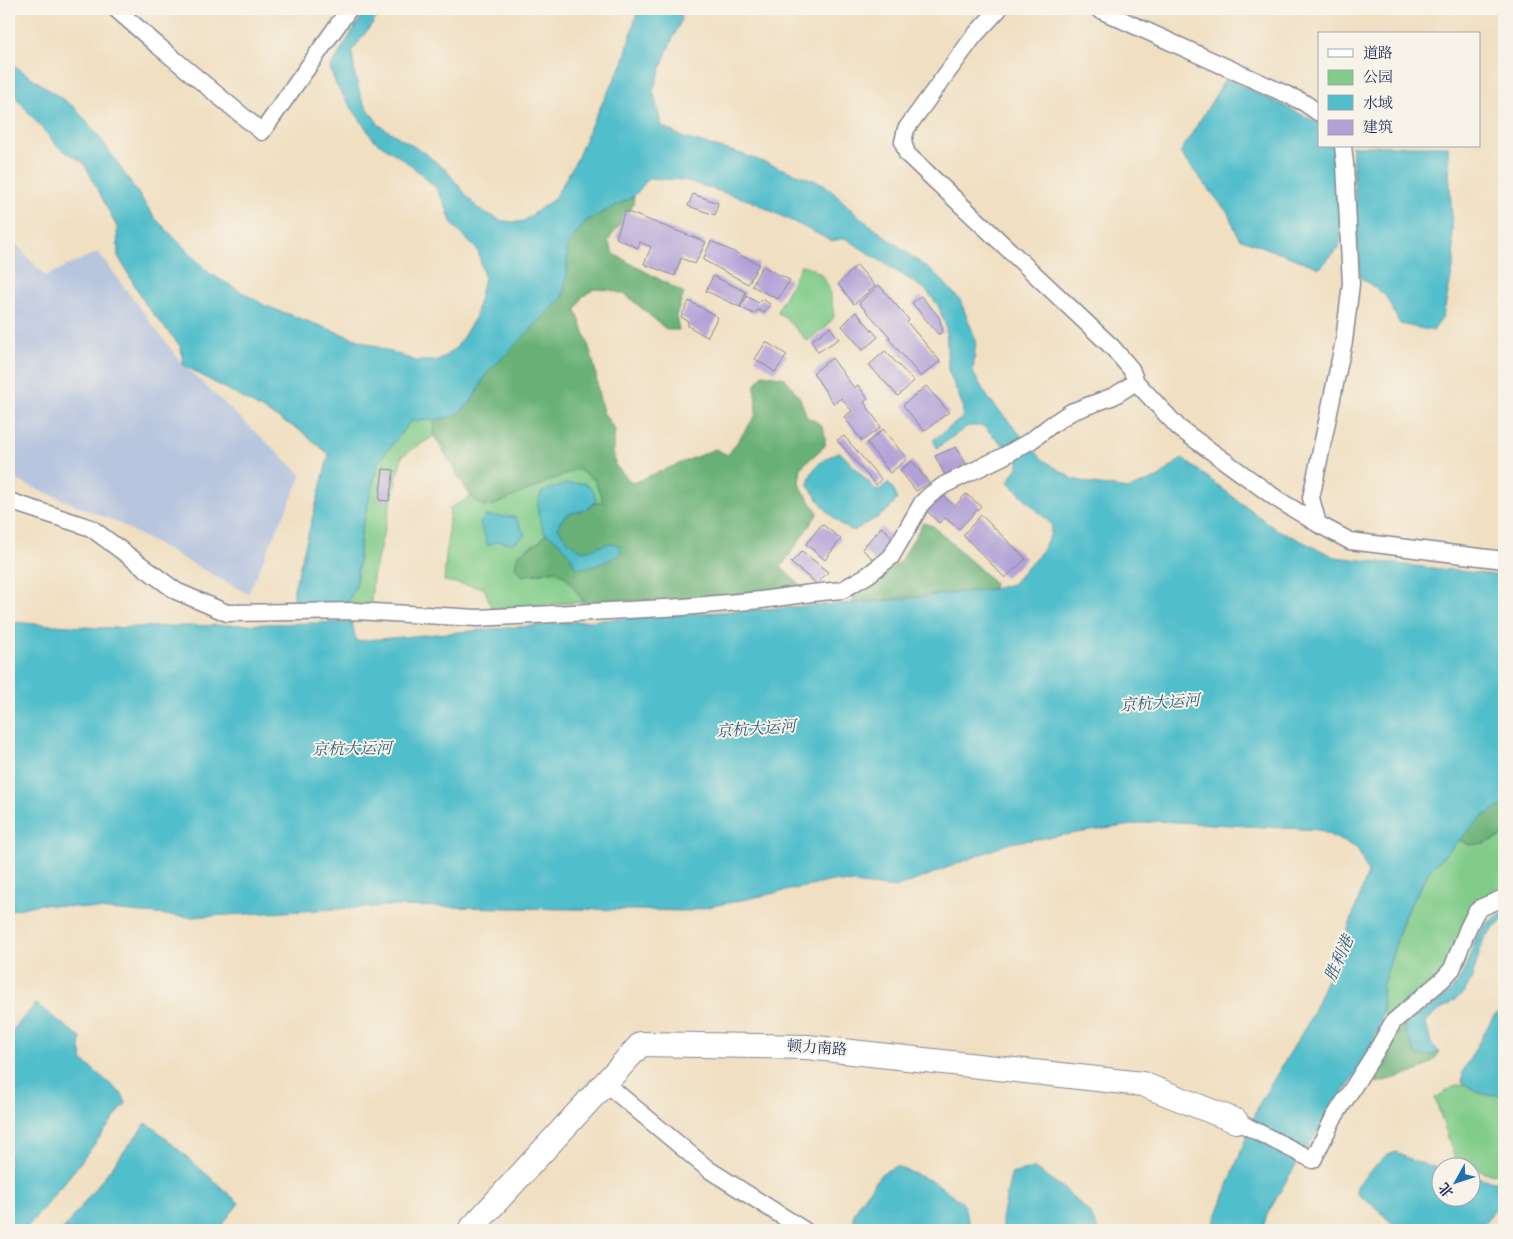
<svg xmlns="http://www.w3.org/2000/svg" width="1513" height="1239" font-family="Vollkorn,'Noto Serif SC',serif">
	<rect width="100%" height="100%" fill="#f7f3e8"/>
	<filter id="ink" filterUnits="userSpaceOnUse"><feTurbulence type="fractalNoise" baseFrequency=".02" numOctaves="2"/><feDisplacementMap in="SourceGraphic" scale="10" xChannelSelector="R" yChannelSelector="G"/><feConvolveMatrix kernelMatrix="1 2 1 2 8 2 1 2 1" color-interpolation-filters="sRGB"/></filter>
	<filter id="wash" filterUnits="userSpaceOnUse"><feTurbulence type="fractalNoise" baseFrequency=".0096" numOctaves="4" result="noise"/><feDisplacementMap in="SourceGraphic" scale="20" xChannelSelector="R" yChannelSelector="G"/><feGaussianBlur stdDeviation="1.12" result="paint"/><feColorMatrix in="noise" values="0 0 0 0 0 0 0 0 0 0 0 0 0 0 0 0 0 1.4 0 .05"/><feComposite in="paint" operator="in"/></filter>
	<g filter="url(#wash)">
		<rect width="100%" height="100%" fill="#f0dfc1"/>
		<path fill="#b7c5de" d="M9 236 45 276 98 252 183 365 302 475 248 594 116 522 9 477Z"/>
		<path fill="#81cc89" stroke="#4e7e74" d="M801 265C807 267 815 269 820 274 831 283 832 303 834 317L825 328 807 341 786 318 777 312Z
			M435 420 434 436 402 456 373 577 371 603 340 615 356 586 361 533 378 462 411 421Z
			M577 469 594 479 604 501 553 516 551 528 540 541 518 554 534 575 555 570 566 577 584 602 492 609 484 588 444 581 450 508 471 497 483 506 494 505Z
			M1504 836V892L1492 895 1444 969 1436 978 1387 1016 1383 1013 1382 987 1405 914 1430 870 1459 840 1470 845 1485 843Z
			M1474 1083 1504 1087V1174L1488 1173 1456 1162 1435 1098 1457 1085Z"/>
		<path fill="#68b075" stroke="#42706a" d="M634 196 633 205 608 241 614 254 684 293 676 316 679 330H667L626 295 610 290 594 289 582 297 576 310 587 340 595 368 598 391 603 412 615 430 613 447 615 465 632 483 715 449 728 455 756 415 755 386 763 374 785 378 800 398 807 417C823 424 826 428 825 446L801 467 799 484 818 513 781 567 802 587 695 599 584 602 566 577 555 570 522 576 515 566 518 554 540 541 551 528 553 516 603 501 594 479 577 469 494 505 483 506 471 497 434 436 435 420 457 415 472 401 486 374 563 297 567 271V246L586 221Z
			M923 523 933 526 994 582 993 589 853 603V591L900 562Z
			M1504 805V836L1485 843 1470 845 1459 840 1483 816Z
			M1403 1025 1416 1055H1433L1439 1052C1431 1073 1396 1077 1377 1083L1371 1071 1388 1042Z"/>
		<path fill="#51becb" stroke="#367694" d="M366 9H383L352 51 355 76 362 100 379 125 423 152 445 169 477 208 502 221 522 222 554 199 577 159 591 125 623 63 638 9H679L682 19 668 49 653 91 662 126 684 138 742 154 824 184 862 219 938 276 960 300 976 340 973 373 989 399 1042 459 1073 479 1099 485 1129 489 1159 477 1182 458 1274 528 1335 557 1504 576V805L1483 816 1430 870 1405 914 1382 987 1383 1013 1371 1051 1289 1176 1267 1215 1262 1230H1211L1259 1104 1308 1023 1344 940 1368 873 1357 848 1319 830 1158 821 1010 843 896 888 833 881 689 911 393 906 190 917 39 904 9 911V622L100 628 352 622 356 641 586 621 885 601 993 589 1012 584 1039 555 1050 536 1052 525 1008 482 1018 467V459L983 426H968L937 448 933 440 962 418 963 406 948 370 946 327 938 305 926 290 845 238 832 241 751 201 684 180 649 178 634 196 586 221 567 246V271L563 297 486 374 472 401 457 415 435 420 411 421 378 462 361 533 356 586 340 615 294 617V589L329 454 301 431 183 365 181 347 146 305 118 256 117 227 84 163 57 146 9 89V62L74 107 98 135 155 218 209 273 266 306 416 361H438L456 348 475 318 484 277 478 251 452 224 446 207 436 188 411 165 374 140 336 85 330 68Z
			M1226 78 1319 123V146H1335L1342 230 1339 247 1320 268 1239 238 1228 213 1180 153Z
			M1352 146H1448L1454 263 1443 317 1433 331 1400 324 1385 295 1360 277Z
			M840 452 877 491 888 483 894 490 897 499C888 515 869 521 854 531 834 525 821 502 808 486 809 468 825 457 840 452Z
			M585 483 594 492 596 501C581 519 566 505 558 527 564 539 571 545 584 551L610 543 619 545 621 552C610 562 589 570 575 567L571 556 559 542 544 532 538 514V502L542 492 565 484Z
			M486 516 515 517 525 535C515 545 510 543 497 541L488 546 480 523Z
			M1504 913V919L1484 938 1471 981 1463 994 1425 1021 1431 1043 1439 1052C1431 1056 1425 1056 1416 1055L1403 1025C1420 1011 1441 1004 1455 986 1476 958 1466 930 1504 913Z
			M36 1004 81 1038 80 1048 83 1061 122 1094 126 1103 77 1167 25 1230H9V1034Z
			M1504 1008V1095L1483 1094 1474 1090 1462 1082 1463 1071 1493 1017Z
			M146 1123 154 1128 239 1203 218 1230H63Z
			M1396 1152 1415 1162 1440 1168V1196H1470L1471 1176 1504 1183V1196L1480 1230H1399L1375 1207 1357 1194 1356 1186 1385 1156Z
			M896 1166 936 1183 963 1203 969 1223 966 1230H855L853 1217 860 1202 882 1173Z
			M1033 1168 1062 1187 1089 1212 1098 1230H1002V1219L1011 1174Z"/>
		<g id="blocks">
			<path fill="#b2a0d7" d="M693 194 718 203 715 215 688 206Z
				M625 211 706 242 695 264 681 258 675 276 644 264 651 247 640 242 638 248 616 238Z
				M711 241 759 264 748 284 703 260Z
				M857 265 875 286 854 304 838 284Z
				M762 266 790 280 778 299 752 286Z
				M713 276 746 292 740 307 706 291Z
				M879 285 909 320 907 322 940 361 921 377 888 338 890 337 859 303Z
				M747 296 758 303 762 299 770 304 764 313 758 310 754 314 740 307Z
				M921 296 939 317 943 332 938 334 912 303Z
				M689 301 718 317 707 337 688 326V321L681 317Z
				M856 312 878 337 863 350 842 326Z
				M830 327 839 339 818 352 811 341Z
				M766 342 787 355 775 372 755 359Z
				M885 351 914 381 898 396 869 365Z
				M832 358 854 388 858 385 868 399 864 402 881 427 862 441 844 417 852 411 841 398 834 404 813 373Z
				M926 386 949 412 924 431 903 405Z
				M883 429 907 459 890 473 867 443Z
				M844 436 881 479 876 485 837 440Z
				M956 447 968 467 946 477 935 456Z
				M912 461 929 483 916 491 900 470Z
				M383 469 394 470 389 501 379 500Z
				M941 494 955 506 966 494 981 506 959 529 945 518 939 523 926 510Z
				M981 515 1026 559 1005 578 963 535Z
				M822 524 841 539 825 560 806 544Z
				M881 527 894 538 875 561 862 549Z
				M802 551 828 572 817 584 791 563Z"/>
		</g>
	</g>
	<g filter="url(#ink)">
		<use href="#blocks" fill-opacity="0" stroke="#868790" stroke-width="1"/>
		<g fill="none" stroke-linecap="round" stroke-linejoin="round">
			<defs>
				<path id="street" d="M116 9 156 44 262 132 349 9
					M999 9 974 36 906 129 903 142 907 154 1112 347 1131 369 1136 382 1179 428 1277 499 1318 524 1350 541 1504 560
					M1098 9 1303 102 1319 113
					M9 501 91 528 176 591 227 613 356 611 477 618 683 607 761 600 812 593 842 590 868 575 891 557 922 503 930 495 944 485 1004 456 1032 440 1051 425 1071 412 1114 396 1136 382
					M1318 524 1311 498 1344 341 1351 284 1345 164 1343 146
					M605 1083 708 1169 804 1230
					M1236 1121 1313 1160 1333 1119 1380 1045 1393 1022 1443 979 1452 969 1468 928 1476 912 1482 907 1504 898"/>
				<path id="secondary" d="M470 1230 641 1044 807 1047 1142 1084 1236 1121"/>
			</defs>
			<use href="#street" stroke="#868790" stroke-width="19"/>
			<use href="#secondary" stroke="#868790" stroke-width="26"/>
			<use href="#street" stroke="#fff" stroke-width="16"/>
			<use href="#secondary" stroke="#fff" stroke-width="24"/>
		</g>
	</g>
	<g text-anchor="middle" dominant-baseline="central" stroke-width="4" stroke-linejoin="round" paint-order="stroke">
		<g font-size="15" fill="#1b2f5e" stroke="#f7f3e8">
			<text transform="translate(817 1049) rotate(4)">顿力南路</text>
		</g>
		<g font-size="16" font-style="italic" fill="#2b5a7f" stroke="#f7f3e8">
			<text transform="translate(1160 704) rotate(-4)">京杭大运河</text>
			<text transform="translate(756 730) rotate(-4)">京杭大运河</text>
			<text transform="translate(352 750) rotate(-1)">京杭大运河</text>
			<text transform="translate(1340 959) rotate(-66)">胜利港</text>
		</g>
	</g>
	<rect width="1513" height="1239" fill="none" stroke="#f7f3e8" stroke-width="30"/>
	<rect x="1318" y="32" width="162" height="115" fill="#f7f3e8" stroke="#9fa5b1"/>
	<rect x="1328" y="49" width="25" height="8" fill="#ffffff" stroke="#9fa5b1"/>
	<text x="1363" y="58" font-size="15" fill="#1b2f5e">道路</text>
	<rect x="1328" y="70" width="25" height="15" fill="#81cc89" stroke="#9fa5b1"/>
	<text x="1363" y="82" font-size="15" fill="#1b2f5e">公园</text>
	<rect x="1328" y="95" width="25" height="15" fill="#51becb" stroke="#9fa5b1"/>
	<text x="1363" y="108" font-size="15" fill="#1b2f5e">水域</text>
	<rect x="1328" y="120" width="25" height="15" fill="#b2a0d7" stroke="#9fa5b1"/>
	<text x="1363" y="132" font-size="15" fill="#1b2f5e">建筑</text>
	<g transform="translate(1456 1182) rotate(230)"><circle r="24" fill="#f7f3e8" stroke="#9fa5b1"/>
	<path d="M0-4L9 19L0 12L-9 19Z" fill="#1f6fb2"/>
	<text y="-8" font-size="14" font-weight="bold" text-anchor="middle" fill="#1b2f5e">北</text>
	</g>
</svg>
